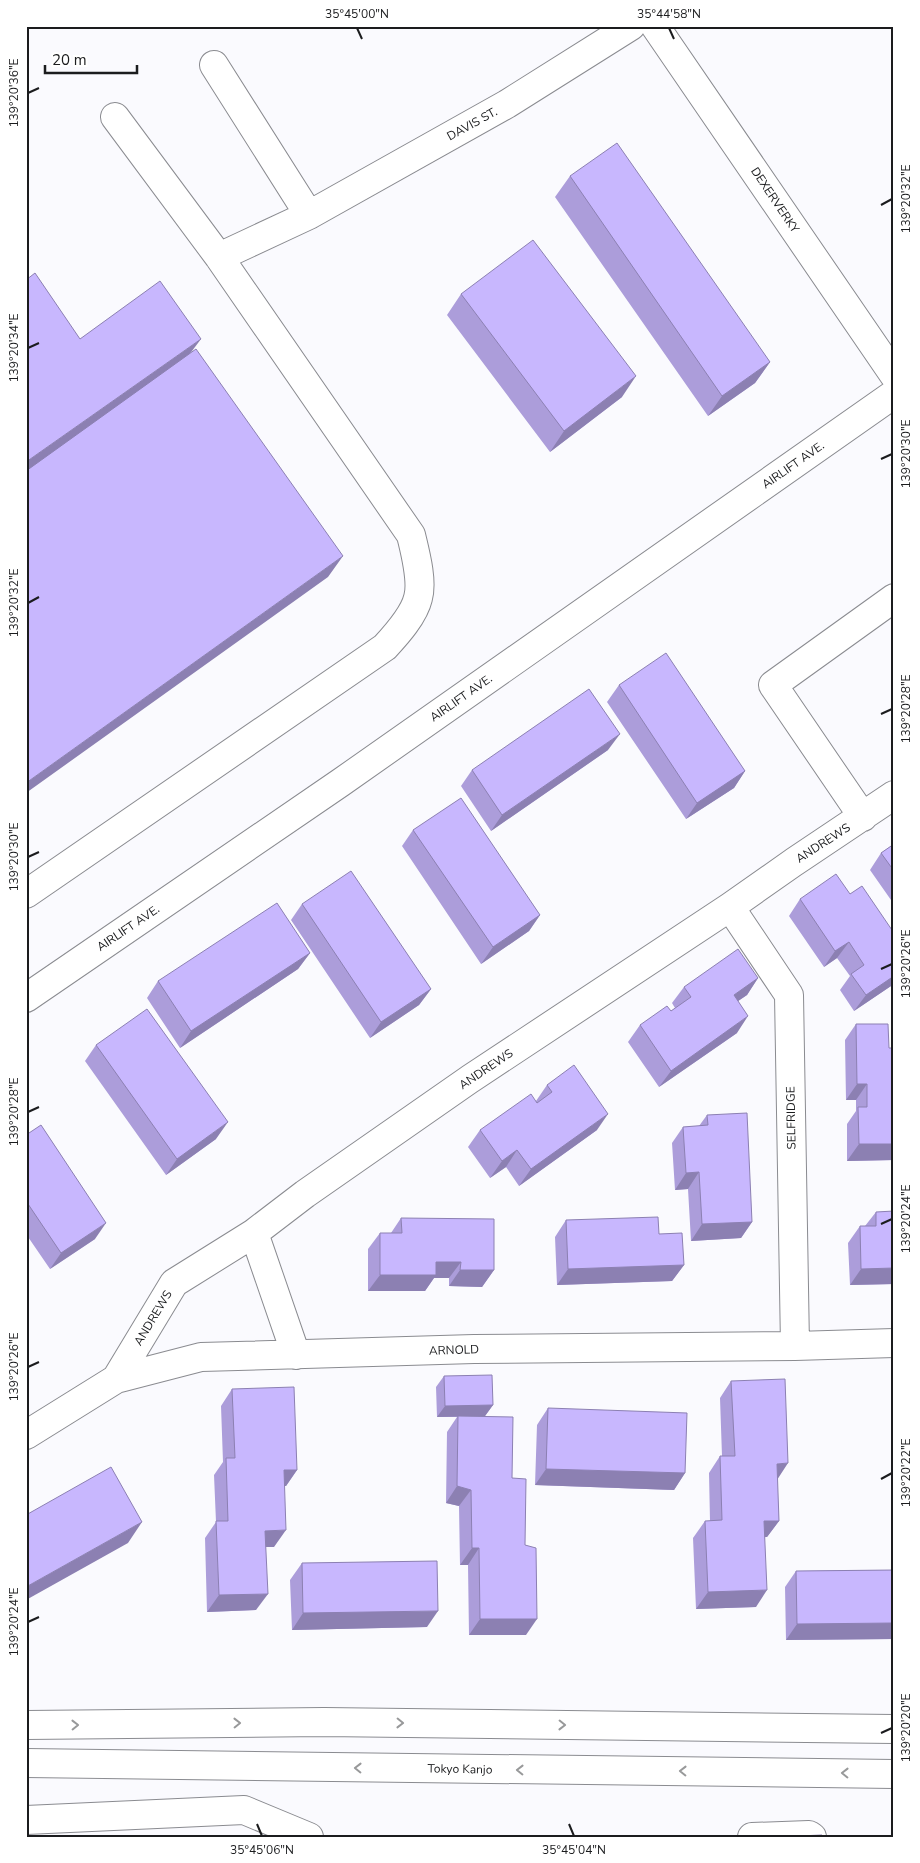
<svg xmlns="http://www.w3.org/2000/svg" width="920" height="1863" font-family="'Nunito Sans',sans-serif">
	<rect width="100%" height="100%" fill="#fafafe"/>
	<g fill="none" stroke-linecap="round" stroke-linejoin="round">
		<defs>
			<path id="minor" d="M655 26 894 375
				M214 65 309 215
				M219 257 309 215 507 104 631 26
				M863 817 773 685 894 598
				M26 894 385 647C397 634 414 615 418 598 423 581 415 552 411 535L219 257 115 117
				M730 907 789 995 795 1346
				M26 998 340 783 894 394
				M254 1233 296 1355
				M116 1379 174 1283 254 1233 305 1194 470 1079 730 907 794 862 894 795
				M26 1435 116 1379 201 1357 474 1349 795 1346 894 1343
				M26 1820 244 1810 309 1837
				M752 1837 809 1835 812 1837"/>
			<path id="highway" d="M26 1725 324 1722 894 1729
				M26 1763 894 1774"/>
		</defs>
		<use href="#minor" stroke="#8a8b90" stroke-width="30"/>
		<use href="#highway" stroke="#8a8b90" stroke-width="30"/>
		<use href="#minor" stroke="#fff" stroke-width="28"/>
		<use href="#highway" stroke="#fff" stroke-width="28"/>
	</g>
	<path fill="#ac9dda" d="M570 176 770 362 755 383 708 416 555 197Z
		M461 294 622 397 550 452 447 315Z
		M619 685 745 771 734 788 686 819 607 702Z
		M608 750 491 831 461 786 472 770Z
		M413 830 540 915 529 931 481 964 402 846Z
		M894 844V898L891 900 870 870 881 853Z
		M850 894 894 933V984L854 1011 840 990 850 976 837 958 824 967 789 916 800 899Z
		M302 904 431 989 419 1005 370 1038 291 920Z
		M310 953 298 969 180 1048 147 998 158 981Z
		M758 978 747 995 738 1001 737 1033 659 1087 628 1042 640 1025 671 1011 675 1008 672 1003 684 987Z
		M856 1024 889 1048H894V1160L847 1161V1124L856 1111V1100H846L845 1040Z
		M96 1045 216 1139 166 1175 85 1061Z
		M547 1085 597 1130 519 1186 506 1167 490 1178 468 1147 480 1130 536 1101Z
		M707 1115 752 1222 741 1238 691 1241 688 1189 675 1190 672 1143 683 1127 699 1126Z
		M26 1135 95 1239 50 1269 26 1234Z
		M876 1212 894 1284 850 1285 848 1243 860 1226H865Z
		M401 1218 494 1270 482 1287 449 1286V1278H434L425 1291H368V1249L380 1233H391Z
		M566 1220 684 1265 672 1281 557 1285 555 1237Z
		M444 1376 493 1405 485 1416 512 1478 525 1545 526 1635H469L468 1565H460L459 1506 446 1503 447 1432 457 1417H437L436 1387Z
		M731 1381 777 1479 779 1521 767 1537H765L756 1607 696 1609 693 1538 705 1521H710L709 1473 720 1456H722L720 1398Z
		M232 1389 297 1470 286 1486H284L274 1547H266L256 1610 207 1612 205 1538 216 1522 214 1475 223 1462 221 1406Z
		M548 1408 685 1473 674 1490 535 1485 537 1425Z
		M302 1563 427 1627 292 1630 290 1580Z
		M894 1570V1639L786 1640 785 1587 796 1571Z"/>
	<path fill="#8c80b2" d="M201 339 186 359 26 472V462Z
		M770 362 755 383 708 416 722 396Z
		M636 376 622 397 550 452 564 431Z
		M343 556 328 577 26 793V783Z
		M620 734 608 750 491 831 502 815Z
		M745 771 734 788 686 819 697 803Z
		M540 915 529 931 481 964 493 947Z
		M849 942 837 958 824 967 835 951Z
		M310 953 298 969 180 1048 191 1031Z
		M894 976V984L854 1011 866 995Z
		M758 978 747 995 722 1012 734 995Z
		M431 989 419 1005 370 1038 381 1022Z
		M748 1016 737 1033 659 1087 671 1071Z
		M857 1084H867L856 1100H846Z
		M608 1114 597 1130 519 1186 531 1169Z
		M228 1122 216 1139 166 1175 177 1159Z
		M859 1144H894V1160L847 1161Z
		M517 1150 506 1167 490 1178 502 1161Z
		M699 1172 688 1189 675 1190 686 1173Z
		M752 1222 741 1238 691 1241 702 1224Z
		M106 1223 95 1239 50 1269 61 1253Z
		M436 1262H461L449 1278H434L425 1291H368L380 1275Z
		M684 1265 672 1281 557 1285 568 1269Z
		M894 1268V1284L850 1285 861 1269Z
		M460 1270H494L482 1287 449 1286Z
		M493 1405 485 1416 437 1417 445 1406Z
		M788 1463 777 1480V1464Z
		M546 1469 685 1473 674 1490 535 1485Z
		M284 1470H297L286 1486H272Z
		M457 1486 471 1490 459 1506 446 1503Z
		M764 1521H779L767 1537 753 1538Z
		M142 1522 128 1543 26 1600V1587Z
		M286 1530 274 1547H254L265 1531Z
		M472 1548H479L468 1565H460Z
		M767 1590 756 1607 696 1609 708 1592Z
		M268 1594 256 1610 207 1612 219 1595Z
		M438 1611 427 1627 292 1630 303 1613Z
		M480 1619H537L526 1635H469Z
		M894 1623V1639L786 1640 797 1624Z"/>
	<path fill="#c8b7fe" stroke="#8c80b2" d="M617 143 770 362 722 396 570 176Z
		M533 240 636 376 564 431 461 294Z
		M35 273 80 339 160 281 201 339 26 462V280Z
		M196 349 343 556 26 783V471Z
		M666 653 745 771 697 803 619 685Z
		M589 689 620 734 502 815 472 770Z
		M461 798 540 915 493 947 413 830Z
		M894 844V871L881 853Z
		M351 871 431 989 381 1022 302 904Z
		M836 874 850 894 862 886 894 933V976L866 995 851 974 864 965 849 942 835 951 800 899Z
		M277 903 310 953 191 1031 158 981Z
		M738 949 758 978 734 995 748 1016 671 1071 640 1025 667 1006 671 1011 691 997 684 987Z
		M147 1009 228 1122 177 1159 96 1045Z
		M856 1024H888L889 1048H894V1144H859L858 1107H867V1084H857Z
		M574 1065 608 1114 531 1169 517 1150 502 1161 480 1130 531 1094 537 1103 552 1092 547 1085Z
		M747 1113 752 1222 702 1224 699 1172 686 1173 683 1127 708 1125 707 1115Z
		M41 1125 106 1223 61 1253 26 1201V1135Z
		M894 1211V1268L861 1269 860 1226H876V1212Z
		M658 1217 659 1234 682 1233 684 1265 568 1269 566 1220Z
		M401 1218 494 1219V1270H460L461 1262H436V1275H380V1233H402Z
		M492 1375 493 1405 445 1406 444 1376Z
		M785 1379 788 1463 777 1464 779 1521H764L767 1590 708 1592 705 1521 722 1520 720 1456H735L731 1381Z
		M294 1387 297 1470H284L286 1530 265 1531 268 1594 219 1595 216 1521H228L226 1458H235L232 1389Z
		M548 1408 687 1413 685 1473 546 1469Z
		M458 1416 513 1417 512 1478 526 1479 525 1545 536 1548 537 1619H480L479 1548H472L471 1490 457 1486Z
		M111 1467 142 1522 26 1587V1515Z
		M437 1561 438 1611 303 1613 302 1563Z
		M894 1570V1623L797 1624 796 1571Z
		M822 1835V1837H775Z"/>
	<defs><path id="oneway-chevron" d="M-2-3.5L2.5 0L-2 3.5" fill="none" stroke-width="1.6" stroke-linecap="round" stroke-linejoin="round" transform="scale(1.25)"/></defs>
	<g stroke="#98999a">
		<use href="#oneway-chevron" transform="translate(237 1723) rotate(-1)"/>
		<use href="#oneway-chevron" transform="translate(400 1723) rotate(1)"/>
		<use href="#oneway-chevron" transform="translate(75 1725) rotate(-1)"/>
		<use href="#oneway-chevron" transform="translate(562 1725) rotate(1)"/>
		<use href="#oneway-chevron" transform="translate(358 1768) rotate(-179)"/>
		<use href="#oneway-chevron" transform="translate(520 1770) rotate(-179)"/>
		<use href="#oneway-chevron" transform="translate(683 1771) rotate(-179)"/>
		<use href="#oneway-chevron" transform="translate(845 1773) rotate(-179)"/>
	</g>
	<path fill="none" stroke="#1b1c1e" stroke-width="2" d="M357 28 362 39M669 28 674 39M28 93 39 88M881 205 892 199M28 348 39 343M881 459 892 454M28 603 39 597M881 714 892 709M28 857 39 852M881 969 892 964M28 1112 39 1107M881 1224 892 1219M28 1367 39 1362M881 1479 892 1473M28 1622 39 1617M881 1733 892 1728M257 1824 262 1836M569 1824 574 1836"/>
	<g text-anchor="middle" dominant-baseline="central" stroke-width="4" stroke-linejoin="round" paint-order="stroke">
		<g font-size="12" fill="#1b1c1e" stroke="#fff">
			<text transform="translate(472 124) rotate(-29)">DAVIS ST.</text>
			<text transform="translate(775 200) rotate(56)">DEXERVERKY</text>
			<text transform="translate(793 465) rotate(-35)">AIRLIFT AVE.</text>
			<text transform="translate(461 698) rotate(-35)">AIRLIFT AVE.</text>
			<text transform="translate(823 843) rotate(-33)">ANDREWS</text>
			<text transform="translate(128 928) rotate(-34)">AIRLIFT AVE.</text>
			<text transform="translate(486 1069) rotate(-34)">ANDREWS</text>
			<text transform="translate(791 1118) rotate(-91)">SELFRIDGE</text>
			<text transform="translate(153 1318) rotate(-59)">ANDREWS</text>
			<text transform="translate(454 1350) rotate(-2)">ARNOLD</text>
			<text transform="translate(460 1769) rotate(1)">Tokyo Kanjo</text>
		</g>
	</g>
	<rect width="920" height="1863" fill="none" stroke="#ffffff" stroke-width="55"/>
	<path d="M45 65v8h92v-8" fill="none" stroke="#1b1c1e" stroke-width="2.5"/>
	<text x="52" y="65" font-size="15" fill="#1b1c1e" stroke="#ffffff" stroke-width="4" paint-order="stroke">20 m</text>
	<rect x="28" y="28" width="864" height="1808" fill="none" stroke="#1b1c1e" stroke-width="2"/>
	<g font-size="12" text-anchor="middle" fill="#1b1c1e">
		<text x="357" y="18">35°45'00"N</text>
		<text x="669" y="18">35°44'58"N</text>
		<text transform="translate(14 93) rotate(-90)" y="4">139°20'36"E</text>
		<text transform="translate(906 199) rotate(-90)" y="4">139°20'32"E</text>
		<text transform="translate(14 348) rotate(-90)" y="4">139°20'34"E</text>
		<text transform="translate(906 454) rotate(-90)" y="4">139°20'30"E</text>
		<text transform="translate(14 603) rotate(-90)" y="4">139°20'32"E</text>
		<text transform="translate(906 709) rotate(-90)" y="4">139°20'28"E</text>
		<text transform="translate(14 857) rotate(-90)" y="4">139°20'30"E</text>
		<text transform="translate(906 964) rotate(-90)" y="4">139°20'26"E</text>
		<text transform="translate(14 1112) rotate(-90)" y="4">139°20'28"E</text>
		<text transform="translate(906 1219) rotate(-90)" y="4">139°20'24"E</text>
		<text transform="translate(14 1367) rotate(-90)" y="4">139°20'26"E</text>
		<text transform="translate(906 1473) rotate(-90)" y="4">139°20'22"E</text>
		<text transform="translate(14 1622) rotate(-90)" y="4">139°20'24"E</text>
		<text transform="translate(906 1728) rotate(-90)" y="4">139°20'20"E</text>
		<text x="262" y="1854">35°45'06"N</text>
		<text x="574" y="1854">35°45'04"N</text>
	</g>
</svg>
